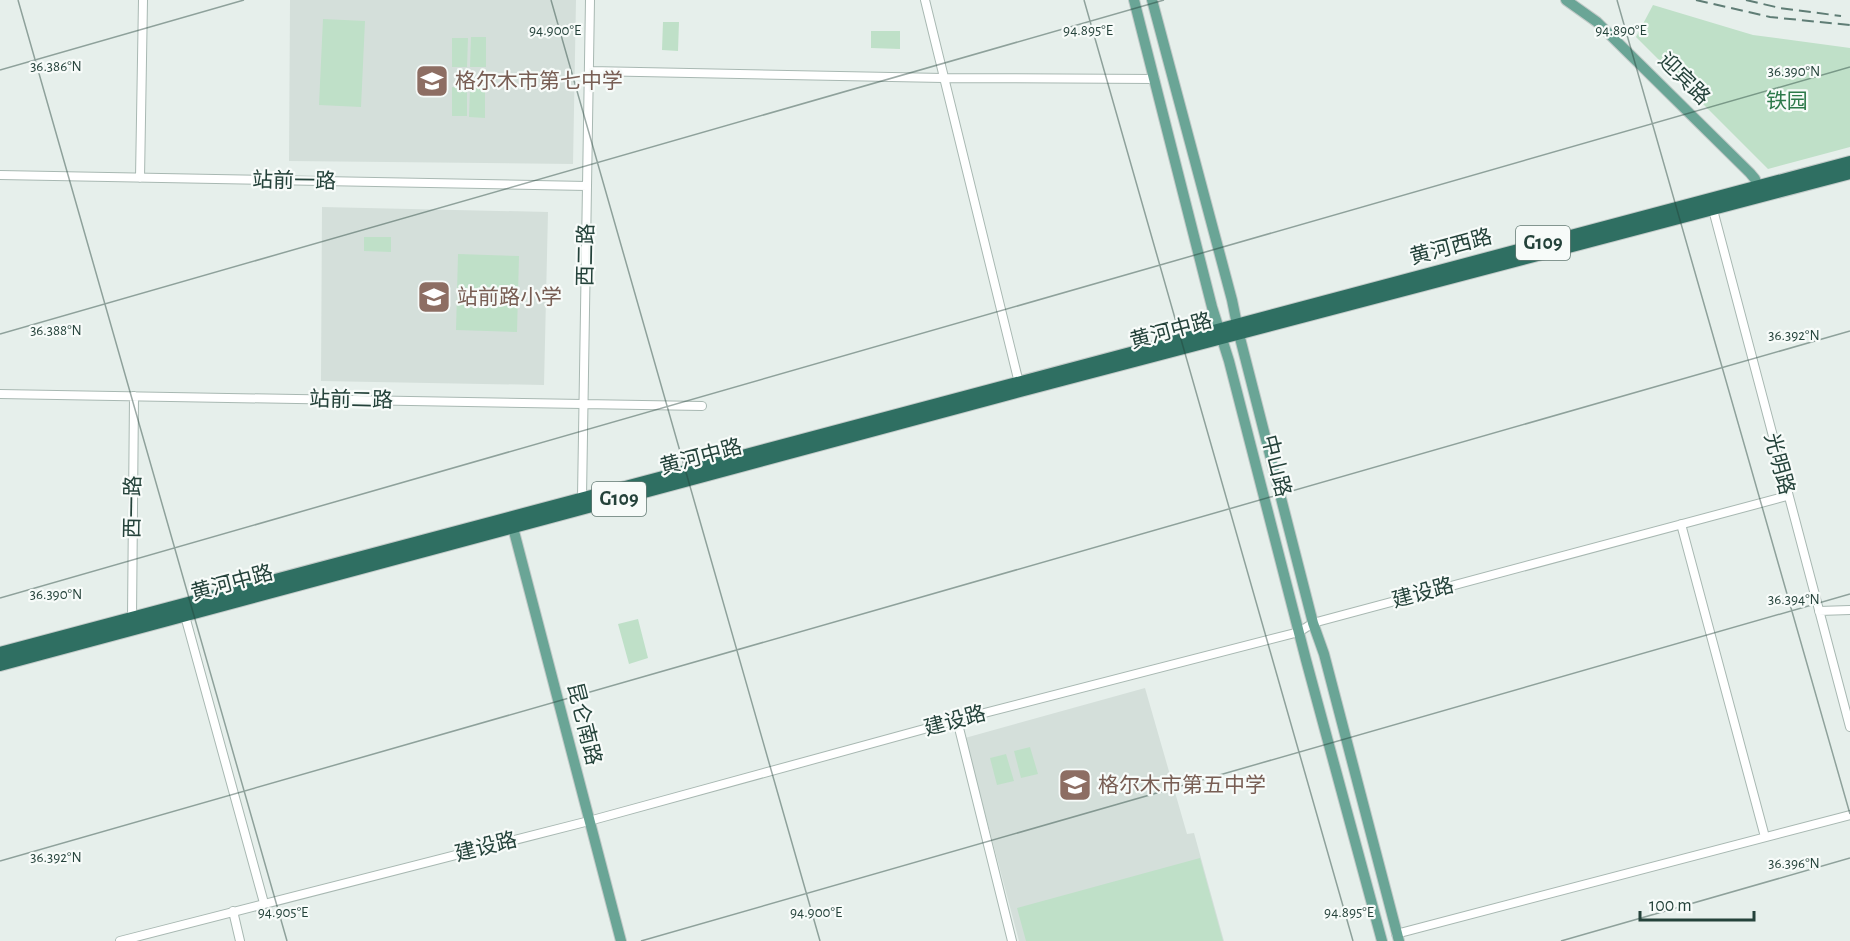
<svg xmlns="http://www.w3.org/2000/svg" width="1850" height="941" font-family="'Alegreya Sans','Noto Sans SC',sans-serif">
	<rect width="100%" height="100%" fill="#e6efeb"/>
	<path fill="#d4dfda" d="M290 0H576L573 164 289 161Z
		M322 207 548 212 544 385 321 381Z
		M1145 688 1187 834 1194 833 1224 941H1019L965 738Z"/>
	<path fill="#bfe0c8" d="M1653 5 1753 35 1850 48V147L1768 169 1636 37Z
		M323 19 365 21 361 107 319 105Z
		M663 22H679L678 51 662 50Z
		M871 31H900V49L871 48Z
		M471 37H486V67H470Z
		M452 38H468L467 67H452Z
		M452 87H467V116H452Z
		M470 88H485V118L469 117Z
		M364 237H391V252L364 251Z
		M458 254 519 256 517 332 456 330Z
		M638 619 648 658 629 664 618 624Z
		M1030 747 1038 774 1021 778 1014 751Z
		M1006 754 1014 781 997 785 990 758Z
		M1200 858 1223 941H1026L1017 908Z"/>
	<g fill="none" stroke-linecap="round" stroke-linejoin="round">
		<defs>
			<path id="minor" d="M925 0 1020 387
				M590 71 943 78 1155 79
				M0 175 587 186
				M140 178 143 0
				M1712 206 1850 727
				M0 394 702 406
				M583 503 582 497 590 0
				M1681 524 1765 837
				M1819 611 1850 610
				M185 616 264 903
				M132 618 134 396
				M957 720 1012 941
				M233 911 240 941
				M1396 934 1850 815
				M120 941 589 821 957 720 1299 632 1313 623 1787 496"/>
			<path id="major" d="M1134 0 1212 307 1229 361 1306 660 1382 941
				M1152 0 1232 300 1239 334 1313 623 1324 654 1399 941
				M1566 0 1597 22 1750 173 1755 179 1761 194
				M511 520 621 941"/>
			<path id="highway" d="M0 653 1850 162
				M0 665 1020 391 1850 173"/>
		</defs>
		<use href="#minor" stroke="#a8b8b2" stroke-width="10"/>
		<use href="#major" stroke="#c2cac8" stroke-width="12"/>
		<use href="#highway" stroke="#c2cac8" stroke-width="14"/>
		<use href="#minor" stroke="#fff" stroke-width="8"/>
		<use href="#major" stroke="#6aa596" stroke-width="10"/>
		<use href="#highway" stroke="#2f6f62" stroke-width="12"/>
		<path stroke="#5f7d75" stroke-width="2" stroke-dasharray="12 6" stroke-linecap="butt" d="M1696 0 1770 17 1850 25
			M1746 0 1780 8 1841 16"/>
	</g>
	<path fill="none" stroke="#24423a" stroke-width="1.5" stroke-opacity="0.45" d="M18 0 287 941M551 0 820 941M1084 0 1353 941M1617 0 1850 814M0 70 244 0M0 334 1164 0M0 598 1850 67M0 861 1850 331M641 941 1850 594M1561 941 1850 858"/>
	<defs>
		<symbol id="school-square" viewBox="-11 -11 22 22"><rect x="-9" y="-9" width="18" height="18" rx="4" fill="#8d6e63" stroke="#f7fbf9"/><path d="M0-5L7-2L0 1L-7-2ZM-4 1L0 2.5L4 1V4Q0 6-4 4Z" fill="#fff"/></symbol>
	</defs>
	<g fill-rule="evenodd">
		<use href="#school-square" x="413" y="62" width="38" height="38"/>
		<use href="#school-square" x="415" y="278" width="38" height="38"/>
		<use href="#school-square" x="1056" y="766" width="38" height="38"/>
	</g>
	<g text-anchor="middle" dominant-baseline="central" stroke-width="4.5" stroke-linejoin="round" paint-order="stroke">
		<g fill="#f7fbf9" stroke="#637a73" stroke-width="1.5">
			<rect x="1516" y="226" width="54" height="34" rx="4.5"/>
			<rect x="592" y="482" width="54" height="34" rx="4.5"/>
		</g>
		<g font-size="20" font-weight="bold" fill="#24423a">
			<text x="1543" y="243">G109</text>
			<text x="619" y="499">G109</text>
		</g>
		<g font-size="21" fill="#24423a" stroke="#f7fbf9">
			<text transform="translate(1684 79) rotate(45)">迎宾路</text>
			<text transform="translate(294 181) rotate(1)">站前一路</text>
			<text transform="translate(1451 247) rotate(-15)">黄河西路</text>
			<text transform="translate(586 255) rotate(-89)">西二路</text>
			<text transform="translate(1171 331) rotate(-15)">黄河中路</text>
			<text transform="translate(351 400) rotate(1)">站前二路</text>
			<text transform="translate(701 457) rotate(-15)">黄河中路</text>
			<text transform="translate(1779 464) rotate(75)">光明路</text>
			<text transform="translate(1276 466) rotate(76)">中山路</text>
			<text transform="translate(133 507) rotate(-89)">西一路</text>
			<text transform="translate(232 583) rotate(-15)">黄河中路</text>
			<text transform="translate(1423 593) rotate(-15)">建设路</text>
			<text transform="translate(955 721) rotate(-15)">建设路</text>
			<text transform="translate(584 724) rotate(76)">昆仑南路</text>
			<text transform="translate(486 847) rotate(-14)">建设路</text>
		</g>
		<g font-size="21" fill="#785e54" stroke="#f7fbf9" text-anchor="start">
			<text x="455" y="81">格尔木市第七中学</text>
			<text x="457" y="297">站前路小学</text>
			<text x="1098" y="785">格尔木市第五中学</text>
		</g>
		<g font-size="21" fill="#2d7a4b" stroke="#f7fbf9">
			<text x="1787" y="101">铁园</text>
		</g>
	</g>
	<g font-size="15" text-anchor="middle" fill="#24423a" stroke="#f7fbf9" stroke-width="4.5" stroke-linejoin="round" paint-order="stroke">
		<text x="555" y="35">94.900°E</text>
		<text x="1088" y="35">94.895°E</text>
		<text x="1621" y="35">94.890°E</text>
		<text x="56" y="71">36.386°N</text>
		<text x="1794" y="76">36.390°N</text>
		<text x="56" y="335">36.388°N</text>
		<text x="1794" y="340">36.392°N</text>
		<text x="56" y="599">36.390°N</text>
		<text x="1794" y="604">36.394°N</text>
		<text x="56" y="862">36.392°N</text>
		<text x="1794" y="868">36.396°N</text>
		<text x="283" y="917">94.905°E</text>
		<text x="816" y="917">94.900°E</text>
		<text x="1349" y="917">94.895°E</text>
	</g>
	<path d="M1640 911v9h114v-9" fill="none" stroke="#24423a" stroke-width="3"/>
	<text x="1649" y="911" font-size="18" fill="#24423a" stroke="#f7fbf9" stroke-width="4.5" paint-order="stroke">100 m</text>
</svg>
